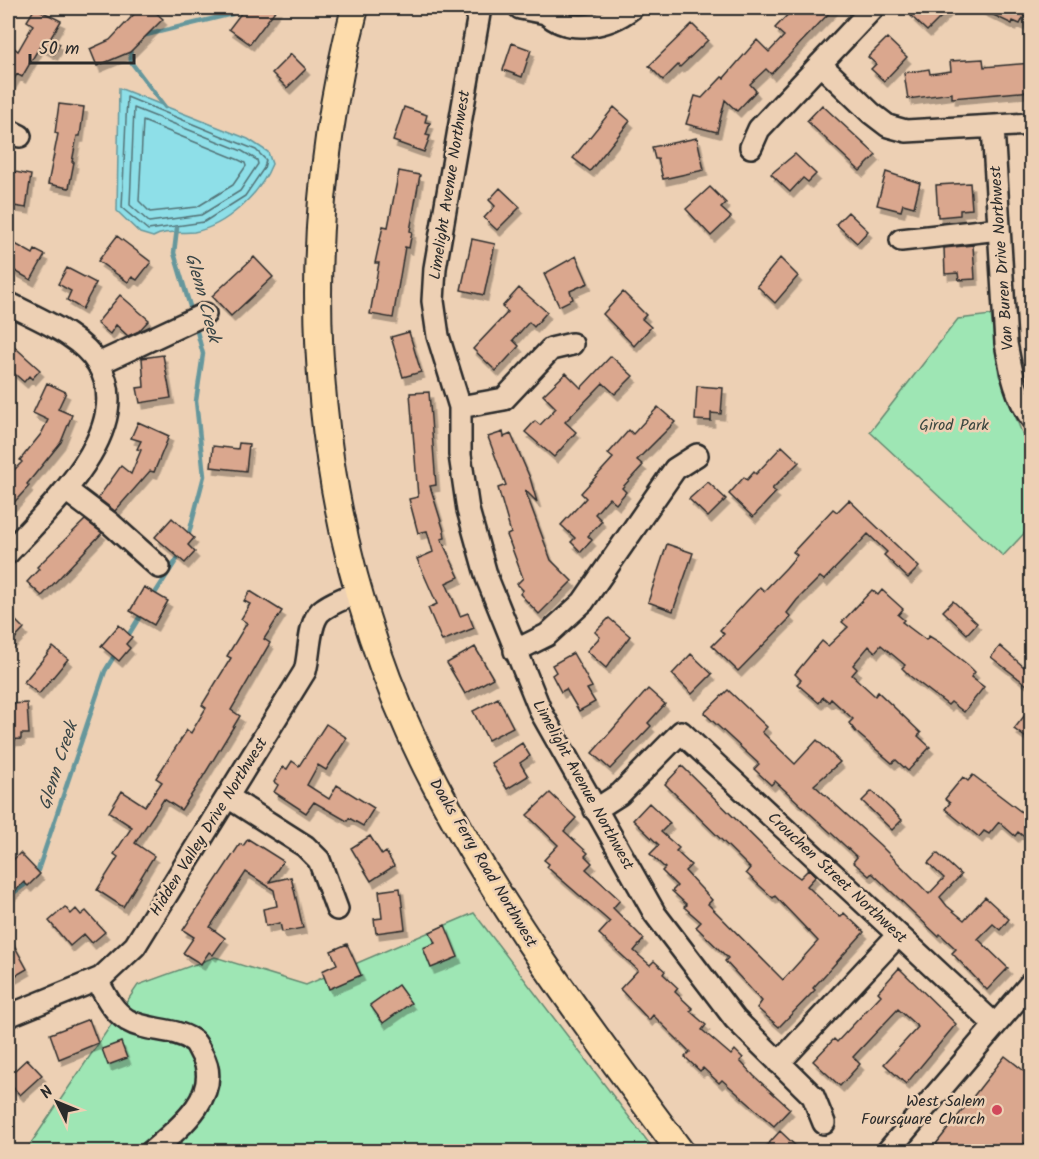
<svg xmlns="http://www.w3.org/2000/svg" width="1039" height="1159" font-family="Kalam,sans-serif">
	<defs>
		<filter id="shadow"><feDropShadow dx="3.5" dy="6" stdDeviation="0" flood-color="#0004"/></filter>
	</defs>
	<rect width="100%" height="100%" fill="#edd0b4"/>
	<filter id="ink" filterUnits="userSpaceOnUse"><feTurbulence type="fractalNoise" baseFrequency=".0167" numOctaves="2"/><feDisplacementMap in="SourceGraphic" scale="12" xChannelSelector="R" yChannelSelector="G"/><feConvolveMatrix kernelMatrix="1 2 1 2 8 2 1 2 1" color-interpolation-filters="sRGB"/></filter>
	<g filter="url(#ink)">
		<path fill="#9ee6b4" stroke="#648870" stroke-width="1.5" d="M991 315 999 375 1024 438 1031 445V526L1003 556 870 432 958 319Z
			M474 913 655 1151 25 1152 138 985 215 957 306 985Z"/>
		<path fill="#8edfe8" stroke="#66979c" stroke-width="1.5" d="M119 88 248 139 268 152 272 164C260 194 226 226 194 232 179 234 166 229 153 237L140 233 117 211Z"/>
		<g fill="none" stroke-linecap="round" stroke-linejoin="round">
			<path stroke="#537377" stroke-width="1.5" d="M127 97 256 150 266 160 264 168 245 196 204 222 148 230 122 208Z
				M134 108 242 151 257 160 258 164 240 191 201 215 149 222 130 205Z
				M143 121 239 160 245 163 246 166 233 185 197 207 150 212 139 201Z"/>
			<path stroke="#66979c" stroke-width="4.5" d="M142 36 232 14 240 8
				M130 46 131 62 165 107
				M177 228 174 253 192 313
				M188 537 204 476 196 401 203 354 195 324
				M152 598 181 553
				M126 639 142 613
				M36 876 105 671 116 653
				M8 897 30 881"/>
		</g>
		<path fill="#daa78e" stroke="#2b2b2b" stroke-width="1.5" filter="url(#shadow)" d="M35 8 61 21 50 39 60 44 54 54 40 46 22 77 17 74 8 90V56L13 47 18 51 33 25 27 21Z
			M140 8H151L163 19 130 52 97 66 90 49 110 40Z
			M245 8H277L250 44 229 29Z
			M794 8H834L771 74 766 69 750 84 756 91 737 111 725 100 717 132 686 124 695 96 702 98 722 77 724 78 757 40 769 52 784 36 775 28Z
			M919 8H950L927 31 911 16Z
			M979 8H1028L1020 24 1013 21 1012 24Z
			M692 24 708 40 680 67 678 65 663 80 649 66Z
			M887 38 907 57 884 81 871 69 876 64 868 57Z
			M512 43 531 50 522 77 503 70Z
			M291 54 306 69 287 88 272 73Z
			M983 59 984 67 1032 63V91L952 98V93L908 99 904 73 929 69 930 74 951 71 950 61Z
			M59 104 84 107 80 136H77L72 162H74L69 188 48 184 58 134 55 133Z
			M822 105 876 155 860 171 807 121Z
			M404 107 427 115 425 122 430 123 426 135 430 136 424 152 393 141Z
			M614 107 630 121 590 171 573 158Z
			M697 138 704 170 663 179 658 159H655L652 147Z
			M795 154 816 174 808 182 803 178 790 192 771 174Z
			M10 171 31 175 26 208 8 205Z
			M399 171 420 175 410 231 412 232 409 248 405 247 393 318 370 314 379 263H375L383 226 388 227Z
			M886 172 920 183 914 207 903 204 901 211 877 205Z
			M970 183 972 209 960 210V215L938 217 936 185Z
			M710 187 726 203 721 208 731 217 711 236 686 209Z
			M500 188 520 207 497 230 484 218 495 206 489 200Z
			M848 212 868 231 857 243 836 224Z
			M117 236 151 262 137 280 132 277 128 282 98 261Z
			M472 239 495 244 484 295 461 290Z
			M8 240 33 254 35 250 45 255 31 280 8 267Z
			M973 245 975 279 959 280 958 273 945 274 944 248Z
			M576 256 588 283 570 291 573 299 559 306 544 274Z
			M254 257 273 277 231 316 212 296Z
			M780 258 798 276 775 303 757 286Z
			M67 268 96 283 82 309 67 300 71 291 58 284Z
			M519 288 547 312 534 327 529 322 513 340 519 346 496 371 473 349 508 312 502 307Z
			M623 292 646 315 642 319 651 327 634 346 603 314Z
			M120 295 149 320 139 331 128 336 116 325 110 334 97 323Z
			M409 332 421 372 403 377 391 337Z
			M8 341 40 370 32 379 29 376 24 382 8 368Z
			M163 355 171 398 140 403 137 388 144 387 142 358Z
			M611 356 633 376 615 394 603 383 565 422 576 432 554 457 525 432 535 421 540 425 556 408 543 395 566 373 581 388Z
			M47 383 66 392 58 409 72 415 61 442 27 484 29 486 8 509V476L22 462 20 460 41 434 48 420 33 413Z
			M697 386 723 388 721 414 711 413V421L695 420Z
			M429 392 436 485 430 486 444 531 445 538 441 539 459 577 446 583 460 616 468 613 474 628 442 641 428 608 437 604 417 559 433 552 427 531 418 533 409 499 418 497 410 393Z
			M658 407 675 422 637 460 643 465 622 488 626 492 616 504 609 498 595 514 602 521 588 536 592 540 581 552 571 542 575 538 561 525 586 498 581 493 613 458 608 454 629 430 633 434Z
			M138 422 169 436 154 472 150 471 115 511 98 498 121 466 131 474 141 450 137 449 141 441 131 438Z
			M503 432 504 437 511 434 530 478 537 502 525 490 551 560 572 581 539 614 520 594 523 590 517 584 523 578 507 535 511 533 498 488 506 485 488 437Z
			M239 443 249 444 246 471 211 467 213 446 238 449Z
			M782 446 799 462 772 489 776 492 753 517 729 494 744 477 747 480 754 472 756 474Z
			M708 482 726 499 708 517 689 499Z
			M849 500 919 567 908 578 884 555 887 552 868 534 824 580 820 577 797 600 787 613 791 617 738 671 712 646 724 634 720 630 760 587 764 591 786 568 797 555 793 552 833 509 837 512Z
			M172 518 194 538 188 545 195 552 185 563 155 537Z
			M85 520 102 533 42 596 27 582 39 569 37 567Z
			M667 544 693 553 673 611 648 602Z
			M144 587 168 601 154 625 130 611Z
			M872 590 878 595 882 590 903 609 898 615 904 620 902 622 926 640 929 636 939 642 968 665 975 672 971 677 984 687 964 712 951 702 948 705 910 676 902 668 905 665 881 645 875 652 869 646 853 665 857 669 852 675 875 696 878 692 921 733 918 736 930 747 908 771 896 760 892 763 856 732 849 723 853 719 831 699 829 702 823 697 819 703 797 684 801 680 795 674 822 641 828 646 848 627 842 622Z
			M250 591 282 611 264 639 270 643 231 710 240 716 198 785 181 810 164 799 135 843 154 856 123 907 97 890 118 857 114 854 132 827 109 812 122 791 145 806 162 782 156 778 187 730 191 733 206 708 202 705 231 658 227 656 247 623 241 619 250 604 244 601Z
			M953 601 977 623 967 634 943 611Z
			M8 613 24 629 8 646Z
			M609 618 630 636 606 668 587 651 600 637 595 632Z
			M119 625 132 637 126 644 130 648 119 661 101 646Z
			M1000 646 1032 674V689L991 657Z
			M53 647 68 659 39 694 24 682Z
			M475 647 493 678 465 694 447 663Z
			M573 653 592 687 587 689 595 702 579 711 566 689 561 692 552 675 556 672 552 665Z
			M691 654 712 674 692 694 672 674Z
			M648 689 665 704 648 723 651 726 610 769 592 753Z
			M728 690 767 727 762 732 795 764 817 740 840 762 814 785 880 845 929 894 944 878 928 863 937 853 961 875 940 897 947 906 964 920 985 897 1009 919 1000 930 993 924 978 939 1008 968 987 990 952 953 956 949 940 934 938 936 872 873 869 876 853 862 857 857 775 781 771 785 754 769 759 764 704 713Z
			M498 698 513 727 488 740 473 711Z
			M27 703 29 734H21V739L8 740V704Z
			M1032 706V742L1014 729Z
			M326 724 347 738 326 770 318 765 307 785 329 799 337 785 374 808 363 826 349 818 347 821 314 802 306 813 274 792 278 785 274 782 283 767 287 769 292 761 299 766Z
			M522 743 530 756 520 763 528 776 507 789 491 763Z
			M682 766 781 864 800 878 809 869 816 876 807 886 840 917 844 913 864 932 813 988 815 990 779 1027 757 1008 762 1001 725 961 728 958 696 927 701 922 684 907 687 905 672 891 677 886 662 871 665 868 650 854 659 845 633 820 649 803 670 823 661 832 679 848 676 851 691 865 685 871 712 900 708 904 783 980 818 941 775 896 773 898 746 873 750 868 665 784Z
			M973 775 1032 820V843L1018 832 1015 836 999 822 989 834 984 831 979 837 945 809 950 803 945 799 963 777 968 781Z
			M872 791 902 820 892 830 862 801Z
			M550 793 576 818 564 831 588 853 585 856 592 863 586 869 620 900 613 908 644 939 634 951 650 965 654 961 665 971 663 974 678 988 675 992 693 1009 690 1011 706 1025 702 1030 731 1055 735 1050 743 1058 740 1061 754 1076 790 1109 774 1126 722 1080 719 1083 703 1068 700 1071 685 1057 690 1052 653 1015 649 1020 620 989 638 970 599 934 610 922 547 867 549 864 544 860 558 845 527 815Z
			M370 836 382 855 386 852 394 866 371 881 351 848Z
			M248 839 283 861 269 882 291 877 303 928 282 932 280 923 266 926 263 909 277 906 274 890 246 872 210 927 225 938 213 955 209 952 201 964 183 953 194 937 183 930 240 844 243 846Z
			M20 853 40 874 28 886 24 882 8 898V865Z
			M400 888 405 929 376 933 374 919 382 918 379 891Z
			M65 907 71 914 76 909 81 915 86 911 105 932 92 943 84 934 70 946 49 921Z
			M445 925 458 957 431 968 423 948 435 943 430 932Z
			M8 934 27 969 8 980Z
			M347 944 361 975 329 989 322 971 337 964 331 951Z
			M899 968 956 1024 906 1084 884 1064 918 1027 898 1009 853 1057 860 1064 840 1086 813 1061 834 1039 837 1042 881 995 878 992Z
			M398 985 411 1003 383 1023 370 1005Z
			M89 1019 98 1043 59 1059 50 1034Z
			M121 1042 127 1058 108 1065 102 1049Z
			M1005 1056 1032 1077V1147L1025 1143 1018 1152H946L936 1144Z
			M27 1059 42 1075 20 1095 8 1082V1064L14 1071Z
			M780 1131 802 1152H761Z"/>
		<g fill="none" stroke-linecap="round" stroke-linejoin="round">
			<defs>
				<path id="minor" d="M480 8 435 268 433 301 438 336 460 407V455L468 510 487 578 541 712 655 914 735 1019 813 1096 824 1123
					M520 8 546 13
					M546 13C569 35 609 26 632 8
					M820 64 871 113 888 126 906 131 1032 124
					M993 127 1006 343C1011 370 1015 396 1032 419
					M8 130 20 136
					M751 147 759 129 873 8
					M901 240 999 229
					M8 303C37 319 80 334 98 364 138 429 47 510 8 553
					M98 364 205 314
					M460 407 504 399 551 349 572 344
					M66 490 111 524 159 567
					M515 651 547 635 583 602 675 469 697 455
					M228 797 305 846 319 860 337 909
					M595 810 620 794 681 732 994 1024
					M97 980C105 995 112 1010 127 1020 147 1032 172 1027 192 1040 197 1043 199 1050 202 1055 224 1094 177 1130 151 1152
					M8 1016 101 978 135 946 305 671C310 655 308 625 320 612 329 603 346 598 358 592
					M779 1063 898 935
					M887 1152 1032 982"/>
				<path id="major" d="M355 8C288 265 311 547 435 784 503 915 593 1034 681 1152"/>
			</defs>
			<use href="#minor" stroke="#2b2b2b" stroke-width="26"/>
			<use href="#major" stroke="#2b2b2b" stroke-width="30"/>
			<use href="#minor" stroke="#edd0b4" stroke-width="21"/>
			<use href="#major" stroke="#fddcac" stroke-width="26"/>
		</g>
	</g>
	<circle fill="#d1495b" stroke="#edd0b4" stroke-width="2" cx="997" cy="1110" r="6"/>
	<g text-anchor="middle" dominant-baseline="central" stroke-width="5" stroke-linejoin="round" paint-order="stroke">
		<g font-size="16" fill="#2b2b2b" stroke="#edd0b4">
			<text transform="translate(450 185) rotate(-81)">Limelight Avenue Northwest</text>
			<text transform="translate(1002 258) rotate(-94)">Van Buren Drive Northwest</text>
			<text transform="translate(583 785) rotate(61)">Limelight Avenue Northwest</text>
			<text transform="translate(209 827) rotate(-58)">Hidden Valley Drive Northwest</text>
			<text transform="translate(483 863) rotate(59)">Doaks Ferry Road Northwest</text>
			<text transform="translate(837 878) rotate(43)">Crouchen Street Northwest</text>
		</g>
		<g font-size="16" fill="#3c4740" stroke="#edd0b4">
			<text x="954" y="425">Girod Park</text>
		</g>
		<g font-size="16" fill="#2b2b2b" stroke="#edd0b4" text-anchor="end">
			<text x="985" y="1101">West Salem<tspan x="985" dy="18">Foursquare Church</tspan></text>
		</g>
		<g font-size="18" font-style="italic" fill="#3a4647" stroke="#edd0b4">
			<text transform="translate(202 298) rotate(75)">Glenn Creek</text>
			<text transform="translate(59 766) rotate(-72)">Glenn Creek</text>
		</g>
	</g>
	<rect width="1039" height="1159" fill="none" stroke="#edd0b4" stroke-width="30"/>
	<rect x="15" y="15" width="1009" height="1129" fill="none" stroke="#2b2b2b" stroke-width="2" filter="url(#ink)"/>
	<g transform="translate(57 1102) rotate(313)" stroke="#edd0b4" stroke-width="4.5" paint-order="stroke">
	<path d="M0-4.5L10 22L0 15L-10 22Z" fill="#2b2b2b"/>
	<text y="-9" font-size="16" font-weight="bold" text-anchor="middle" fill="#2b2b2b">N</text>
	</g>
	<path d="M30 54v9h104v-9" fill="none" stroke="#2b2b2b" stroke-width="3"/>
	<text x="39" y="54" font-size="18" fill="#2b2b2b" stroke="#edd0b4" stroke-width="4.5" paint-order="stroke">50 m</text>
</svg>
